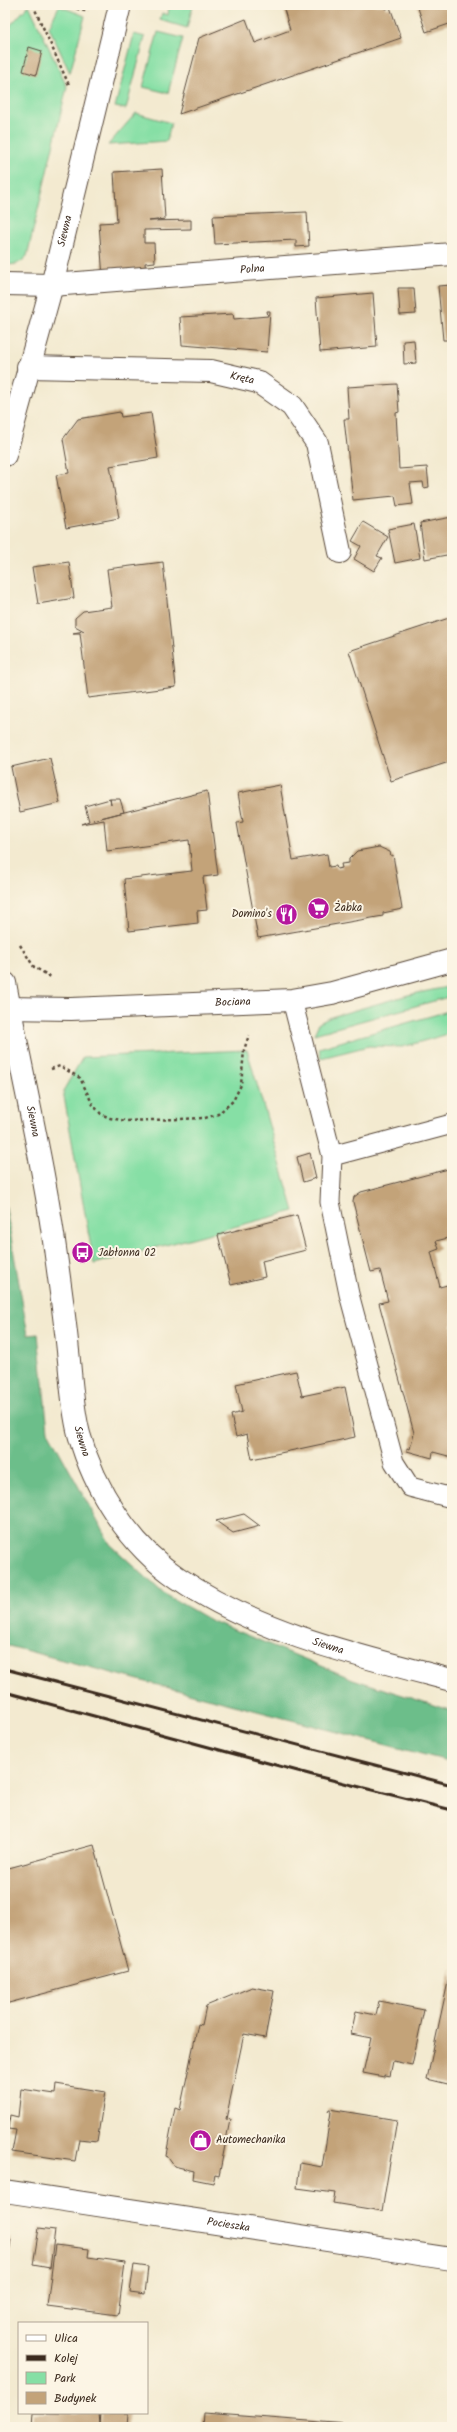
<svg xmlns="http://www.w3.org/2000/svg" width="457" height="2432" font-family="Kalam,sans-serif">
	<rect width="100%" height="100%" fill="#fcf5e5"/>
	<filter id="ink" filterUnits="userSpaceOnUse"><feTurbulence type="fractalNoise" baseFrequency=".025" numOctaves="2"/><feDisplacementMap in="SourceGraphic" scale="8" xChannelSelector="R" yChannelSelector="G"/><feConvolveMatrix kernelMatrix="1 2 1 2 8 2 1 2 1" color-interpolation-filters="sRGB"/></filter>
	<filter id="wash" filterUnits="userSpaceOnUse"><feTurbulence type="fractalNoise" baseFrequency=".012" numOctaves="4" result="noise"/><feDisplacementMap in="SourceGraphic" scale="16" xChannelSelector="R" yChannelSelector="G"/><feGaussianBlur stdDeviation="0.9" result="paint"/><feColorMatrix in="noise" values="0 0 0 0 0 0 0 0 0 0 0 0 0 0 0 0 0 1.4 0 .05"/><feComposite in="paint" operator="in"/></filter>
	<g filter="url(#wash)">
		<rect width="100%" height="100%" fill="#f3ead0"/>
		<path fill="#86dfa5" stroke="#608462" d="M29 5 67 87 27 256C21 263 15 266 5 264V31Z
			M169 5H193L187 28 160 20 162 13 168 15Z
			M59 6 85 16 70 73 49 27Z
			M158 32 183 38 168 93 143 87Z
			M134 34 145 37 126 109 115 107Z
			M136 113 171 123 167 141 108 145Z
			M452 986V996L314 1034 319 1023 331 1017 408 995Z
			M452 1010V1033L402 1047 369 1046 321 1058 319 1048Z
			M247 1050 294 1211 94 1264 63 1091 83 1057Z"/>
		<path fill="#6cbe8a" stroke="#547454" d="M5 1203 28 1335 38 1334 48 1431 110 1544 163 1593 210 1620 353 1679 452 1711V1762L5 1645Z"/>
		<g id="blocks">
			<path fill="#c3a379" d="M287 5H385L386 9 390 7 401 38 179 114 199 38 246 19 255 43 290 30 283 6Z
				M417 5H452V23L426 32Z
				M29 47 42 51 36 75 23 71Z
				M162 169 165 219 149 221 191 220V229L144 230V243H154L155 262 145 263 146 276 103 278 99 223 117 222 114 172Z
				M307 212 309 246 296 247V240L215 244 213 216Z
				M452 285V340H443L438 286Z
				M398 288H414L416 314 400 315Z
				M373 293 377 347 320 352 316 298Z
				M267 311H270L267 352 182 345 180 317 233 314 234 319 268 316Z
				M414 340 416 363 404 364 403 341Z
				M397 384 399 412 396 413 399 469 427 467 429 487 424 488 423 482 410 483 413 504 397 506 395 496 353 500 344 419H349L347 387Z
				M120 412 121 417 151 413 158 458 110 466 119 518 66 528 56 475 69 473 63 439 78 419Z
				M452 517V554L425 559 420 523Z
				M363 522 388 537 377 556 382 558 374 571 354 559 361 546 352 541Z
				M414 524 420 558 395 563 388 529Z
				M69 562 74 598 38 604 32 567Z
				M163 562 176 687 88 698 80 633H73L84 631 75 626V618L83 611 112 607 107 569Z
				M452 617V761L391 781 349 651Z
				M50 758 60 803 20 812 11 767Z
				M280 785 293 860 327 854 329 867 336 866 337 869 342 868 341 864 349 863V859L357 851 379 847 390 852 391 856 393 855 402 909 383 913V916L258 938 237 823 243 822 238 793Z
				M207 791 218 875 203 877 207 910 197 911 198 923 129 931 124 879 192 871 189 840 107 851 104 820 81 824 89 821 85 806 110 799 111 805 110 799H120L124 812 93 820Z
				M310 1153 316 1178 303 1182 297 1157Z
				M452 1168V1237L436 1241 439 1249 431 1252 440 1287 447 1285 452 1302V1457L433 1452 432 1458 407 1451V1448L410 1449 414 1433 379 1303 388 1301 380 1270 371 1272 353 1202 354 1197 361 1192Z
				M297 1215 306 1250 262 1261 265 1277 231 1285 218 1235Z
				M296 1371 302 1396 345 1387 355 1437 252 1459 247 1434 236 1437 231 1415 242 1412 236 1384Z
				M244 1514 260 1526 233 1533 216 1521Z
				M94 1845 128 1971 5 2004V1869Z
				M451 1968H452V2085L427 2079Z
				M252 1987 274 1991 265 2038 244 2034 226 2119 230 2120 219 2176 215 2175 213 2183 193 2179 194 2171 174 2166 166 2155 175 2108 180 2110 198 2024 202 2025 206 2006Z
				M379 2001 424 2010 412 2065 393 2061 390 2076 384 2075V2077L363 2073 371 2038 351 2034 356 2011 376 2015Z
				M56 2084 105 2092 97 2141 79 2139 75 2161 12 2152 16 2130 8 2129 10 2115 18 2117 21 2089 55 2094Z
				M329 2109 397 2120 382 2211 333 2203 335 2193 297 2188 300 2163 322 2167 331 2112 328 2111Z
				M39 2228 55 2230 50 2268 33 2265Z
				M5 2238 11 2239 6 2275H5Z
				M55 2245 89 2249 88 2257 125 2262 118 2315 47 2306Z
				M134 2265 148 2267 145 2294 130 2292Z
				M33 2413H99L100 2425 101 2413H128L127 2427H32Z
				M203 2413 374 2426V2427H202Z"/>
		</g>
	</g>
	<g filter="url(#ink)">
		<use href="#blocks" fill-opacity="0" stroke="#574739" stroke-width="1"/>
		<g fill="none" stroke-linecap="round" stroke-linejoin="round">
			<defs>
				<path id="service" d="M292 1000 332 1156 330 1202 349 1294 394 1462 410 1487 452 1498
					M332 1156 452 1124"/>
				<g id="minor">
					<path id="s1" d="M5 284 52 285 452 254"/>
					<path id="s2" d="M28 367 211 371 258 382 292 406 317 443 340 552"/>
					<path id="s3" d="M5 1008 71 1009 292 1000 332 993 452 960"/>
					<path id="s4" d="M5 2191 452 2259"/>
				</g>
				<g id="tertiary">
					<path id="s5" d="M5 455 52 285 120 5"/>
					<path id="s6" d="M5 983C22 1076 45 1169 57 1263 61 1292 65 1321 68 1351 71 1378 72 1407 79 1434 94 1489 130 1546 178 1578 258 1633 359 1656 452 1680"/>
				</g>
			</defs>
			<use href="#service" stroke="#574739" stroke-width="21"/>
			<use href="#minor" stroke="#574739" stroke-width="24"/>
			<use href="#tertiary" stroke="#574739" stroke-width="24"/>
			<path stroke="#574739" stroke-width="2.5" stroke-dasharray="3 3" stroke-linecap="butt" d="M33 5 69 85
				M65 5 88 12
				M20 945 34 967 51 977
				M51 1069 60 1066 80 1078 93 1105 101 1114 110 1118 126 1121 205 1118 218 1114 233 1101 241 1085 244 1050 249 1035"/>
			<use href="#service" stroke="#fff" stroke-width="19"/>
			<use href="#minor" stroke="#fff" stroke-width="22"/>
			<use href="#tertiary" stroke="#fff" stroke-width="22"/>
			<path stroke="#3b2a1e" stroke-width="3" d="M5 1669 452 1785
				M5 1692 320 1777 452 1810"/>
		</g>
	</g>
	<defs>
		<symbol id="supermarket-disc" viewBox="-11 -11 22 22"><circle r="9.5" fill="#b5179e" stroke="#fcf5e5"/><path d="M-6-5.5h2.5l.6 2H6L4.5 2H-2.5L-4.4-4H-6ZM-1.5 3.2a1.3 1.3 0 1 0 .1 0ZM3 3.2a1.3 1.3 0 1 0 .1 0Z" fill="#fff"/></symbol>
		<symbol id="restaurant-disc" viewBox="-11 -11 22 22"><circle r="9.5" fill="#b5179e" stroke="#fcf5e5"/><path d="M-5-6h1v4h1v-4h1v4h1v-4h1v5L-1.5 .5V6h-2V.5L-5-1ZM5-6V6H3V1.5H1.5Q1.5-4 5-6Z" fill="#fff"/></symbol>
		<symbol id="bus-disc" viewBox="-11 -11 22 22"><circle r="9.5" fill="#b5179e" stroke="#fcf5e5"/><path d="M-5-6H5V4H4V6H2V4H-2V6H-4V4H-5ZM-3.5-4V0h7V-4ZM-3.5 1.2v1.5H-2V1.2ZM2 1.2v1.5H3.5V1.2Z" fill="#fff"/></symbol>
		<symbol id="shop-disc" viewBox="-11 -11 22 22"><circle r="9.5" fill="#b5179e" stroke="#fcf5e5"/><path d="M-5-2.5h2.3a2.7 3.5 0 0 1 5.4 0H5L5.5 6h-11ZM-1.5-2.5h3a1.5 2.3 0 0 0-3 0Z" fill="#fff"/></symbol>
	</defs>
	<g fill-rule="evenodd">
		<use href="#supermarket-disc" x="306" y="896" width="25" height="25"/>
		<use href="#restaurant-disc" x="274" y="902" width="25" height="25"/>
		<use href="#bus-disc" x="70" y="1240" width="25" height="25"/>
		<use href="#shop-disc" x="188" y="2128" width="25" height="25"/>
	</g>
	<g text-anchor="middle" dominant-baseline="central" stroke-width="4" stroke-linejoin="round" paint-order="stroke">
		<g font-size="11" fill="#3b2a1e" stroke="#fcf5e5">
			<text stroke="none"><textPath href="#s5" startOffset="232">Siewna</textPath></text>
			<text stroke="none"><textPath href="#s1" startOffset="248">Polna</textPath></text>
			<text stroke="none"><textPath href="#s2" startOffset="215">Kręta</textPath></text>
			<text stroke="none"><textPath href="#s3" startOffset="228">Bociana</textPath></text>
			<text stroke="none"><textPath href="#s6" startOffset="141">Siewna</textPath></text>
			<text stroke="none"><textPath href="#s6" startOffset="465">Siewna</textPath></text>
			<text stroke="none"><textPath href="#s6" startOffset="801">Siewna</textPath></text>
			<text stroke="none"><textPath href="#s4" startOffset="226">Pocieszka</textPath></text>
		</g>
		<g font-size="11" fill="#3b2a1e" stroke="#fcf5e5" text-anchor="start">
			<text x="334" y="908">Żabka</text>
			<text x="272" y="914" text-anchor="end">Domino's</text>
			<text x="98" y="1253">Jabłonna 02</text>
			<text x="216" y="2140">Automechanika</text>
		</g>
	</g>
	<rect width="457" height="2432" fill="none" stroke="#fcf5e5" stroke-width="20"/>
	<rect x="18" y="2322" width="130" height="92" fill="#fcf5e5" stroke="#afa495"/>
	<rect x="26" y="2335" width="20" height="6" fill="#ffffff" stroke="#afa495"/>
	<text x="54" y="2342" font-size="12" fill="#3b2a1e">Ulica</text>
	<rect x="26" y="2355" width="20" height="6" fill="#3b2a1e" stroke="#afa495"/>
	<text x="54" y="2362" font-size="12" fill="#3b2a1e">Kolej</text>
	<rect x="26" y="2372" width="20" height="12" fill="#86dfa5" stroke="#afa495"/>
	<text x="54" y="2382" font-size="12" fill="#3b2a1e">Park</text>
	<rect x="26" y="2392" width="20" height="12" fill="#c3a379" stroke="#afa495"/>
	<text x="54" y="2402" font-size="12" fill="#3b2a1e">Budynek</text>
</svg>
